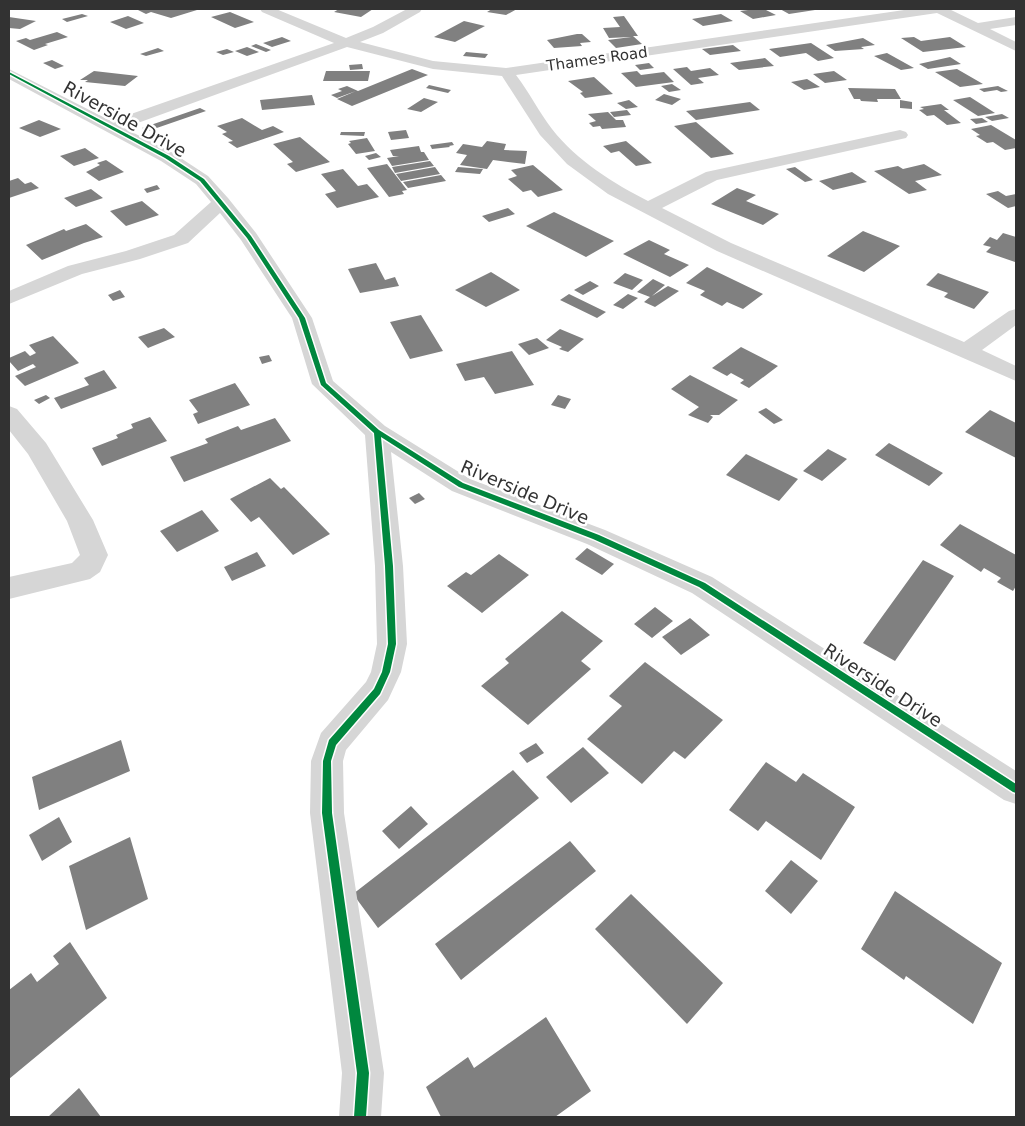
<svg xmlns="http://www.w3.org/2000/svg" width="1025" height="1126" font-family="'DejaVu Sans',sans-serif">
	<rect width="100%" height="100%" fill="#fff"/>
	<path fill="#808080" d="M136 9H194L197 10 171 18 151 12 146 14Z
		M339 9H373L361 17 334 12Z
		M492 9H517L506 15 487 12Z
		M756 9H764L776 15 753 19 740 11Z
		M780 9H815V10L789 14Z
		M230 12 254 22 235 28 211 17Z
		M82 14 88 16 67 22 62 19Z
		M721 14 733 21 703 26 692 19Z
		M128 16 144 23 126 29 110 22Z
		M624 16 638 36H633L642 44 616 48 608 40 631 37 609 38 603 28 620 27 613 17Z
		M9 17 36 21 20 29 9 28Z
		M464 21 485 26 455 42 434 37Z
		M57 32 68 37 45 44 48 45 34 50 16 41 26 38 30 40Z
		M577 34H582L591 42 580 43 582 46 554 48 547 40Z
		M282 37 291 41 272 47 263 43Z
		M914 37 921 41 950 37 966 47 923 52 901 38Z
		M863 38 875 45 861 47 864 49 835 51 826 45Z
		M811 43 834 58 818 61 806 53 780 57 769 49Z
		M256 44 271 50 266 52 251 46Z
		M733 45 741 51 710 55 702 49Z
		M247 47 259 52 247 56 235 51Z
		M158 48 164 51 146 56 140 54Z
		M227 49 234 52 223 55 216 52Z
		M466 52 488 54 485 58 463 56Z
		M887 53 914 68 901 70 874 56Z
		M950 57 961 64 928 69 919 64Z
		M765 58 774 66 739 70 730 63Z
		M52 60 64 66 55 69 43 63Z
		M649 63 654 68 640 70 635 65Z
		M362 64 363 69 350 70 349 65Z
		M687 67 691 71 710 68 719 75 698 78 704 83 691 85 673 69Z
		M412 69 428 75 352 106 337 99 356 91 337 98 331 95 342 91 338 89 347 86 358 91Z
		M957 69 983 84 960 87 935 72Z
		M94 71 138 76 125 86 85 82 88 80H80Z
		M326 71H370L368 81H323Z
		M637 71 641 75 664 72 674 82 636 87 621 73Z
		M834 71 847 80 825 83 813 74Z
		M594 77 613 94 585 98 580 93 583 92 568 81Z
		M807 79 820 87 804 90 791 82Z
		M672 84 681 90 669 92 661 86Z
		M429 85 451 90 448 93 426 88Z
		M998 86 1008 91 1001 92 997 90 984 92 979 89Z
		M848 88 895 89 901 99H877L878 102 861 101 860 99H854Z
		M664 94 681 99 672 105 655 100Z
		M312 95 315 105 262 110 260 100Z
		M970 97 995 113 978 116 953 100Z
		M424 98 438 102 421 112 407 109Z
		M629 100 638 107 626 109 617 103Z
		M900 100 912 102V109L900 108Z
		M750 102 760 110 696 120 686 111Z
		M941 104 949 110H944L961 123 947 125 934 115 927 116 919 110 924 109 920 107Z
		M200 108 206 111 148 131 142 128Z
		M627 110 631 115 614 117 610 112Z
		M608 112 616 120H623L626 127 602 129 600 126 593 127 589 123 596 121 588 114Z
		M1002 114 1009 118 992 121 985 117Z
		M242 118 262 130 273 126 284 132 237 148 228 142 233 141 222 134 227 132 217 126Z
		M982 118 988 122 976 124 970 119Z
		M39 120 61 129 40 137 19 128Z
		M696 122 734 154 711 158 674 126Z
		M991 125 1016 140V148L1005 150 993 142 987 143 976 136 980 135 971 129Z
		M406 130 409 138 391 140 388 132Z
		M341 132H365L364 136 340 135Z
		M300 137 330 162 296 172 287 164 293 162 273 144Z
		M367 138 375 151 356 154 348 144 351 143 349 141Z
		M487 141 506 144 504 150 527 151 525 164 493 160 487 169 460 165 467 155 456 153 463 144 482 147Z
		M626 141 652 163 636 166 619 151 611 153 603 146Z
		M452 142 454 145 449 146 450 147 432 149 430 145Z
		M419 146 421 152H424L429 160 392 166 387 158 399 156H393L390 150Z
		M85 148 99 158 74 166 60 156Z
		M376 153 381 157 369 160 365 156Z
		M106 160 124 172 99 181 86 172 100 165 97 163Z
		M430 161 434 166 395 173 392 167Z
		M387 164 407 190 402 191 404 194 389 197 367 168Z
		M924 164 942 175 915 181 927 190 909 194 874 171 898 166 903 169Z
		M533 165 563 190 538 197 531 190 523 192 508 179 517 176 511 170Z
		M435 167 440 174 401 181 396 174Z
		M458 167 483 169 480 174 455 172Z
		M795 167 813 180 805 182 786 169Z
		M343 169 358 186 367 184 379 197 337 208 325 194 336 191 321 174Z
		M852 172 867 182 833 190 819 181Z
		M441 175 446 181 408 188 403 182Z
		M18 178 25 184 31 182 39 188 9 198V181Z
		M157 185 160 189 147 193 144 189Z
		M737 188 756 195 746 201 779 214 763 225 711 204Z
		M91 189 103 198 76 207 64 198Z
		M998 191 1006 196 1016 194V206L1008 208 986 194Z
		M142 201 159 215 126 226 110 211Z
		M508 208 515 214 489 222 482 216Z
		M554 212 614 241 586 257 526 226Z
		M86 224 103 237 84 243 42 260 26 245 64 229 66 231Z
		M863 231 900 246 864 272 827 256Z
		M1003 233 1016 237 1015 262 986 252 991 247 983 245 990 237 997 240Z
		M649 240 670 250 664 254 689 265 670 277 623 254Z
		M376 263 385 280 395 277 399 286 360 293 348 269Z
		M707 267 763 294 743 309 727 302 722 306 700 295 705 291 686 283Z
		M491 272 520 290 486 307 455 290Z
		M625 273 643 280 632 290 613 283Z
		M938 273 989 292 974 309 944 297 948 293 926 285Z
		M653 279 665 285 652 296 668 286 679 291 655 307 644 302 650 297 637 292Z
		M590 281 599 286 583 295 574 290Z
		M120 290 125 297 113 301 108 295Z
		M569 294 606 312 597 318 560 300Z
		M628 294 638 298 623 309 613 305Z
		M421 315 443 351 410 359 390 322Z
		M164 328 175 337 148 348 138 337Z
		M560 329 584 339 568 352 559 349 562 347 546 340Z
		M53 336 79 363 25 386 15 376 36 367 33 364 18 371 9 361V358L25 351 30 356 36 353 29 345Z
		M537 338 549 348 529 355 518 344Z
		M741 347 778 366 749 388 740 383 744 380 731 373 727 376 712 368Z
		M512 351 534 385 495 394 484 377 465 381 456 364Z
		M269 355 272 361 262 364 259 357Z
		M104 370 117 388 61 409 54 398 89 385 84 378Z
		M690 375 738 400 719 415H710L713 417 708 423 688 415 699 407 671 389Z
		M235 383 250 405 198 424 193 414 198 412 189 400Z
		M46 395 50 398 39 404 34 400Z
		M558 395 571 399 565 409 551 405Z
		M766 408 783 420 774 424 758 412Z
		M990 410 1016 423V458L965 432Z
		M150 417 167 441 102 466 92 448 118 438 116 435 133 428 131 424Z
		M275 418 291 441 184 482 170 457 208 443 205 439 238 426 241 430Z
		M889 443 943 473 929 486 875 455Z
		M828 449 847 459 822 481 803 471Z
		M746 454 798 479 779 501 726 475Z
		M270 478 281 489 284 487 330 534 293 555 259 517 251 522 230 499Z
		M419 493 425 499 415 504 409 498Z
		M202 510 219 531 177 552 160 531Z
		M960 524 1016 555V586L1013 591 997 582 1001 578 984 568 981 572 940 545Z
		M587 548 614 564 602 575 575 559Z
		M257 552 266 566 232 581 224 567Z
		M499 554 529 575 482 613 447 586 466 572 471 575Z
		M923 560 954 576 895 661 863 643Z
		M655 607 673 621 652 638 634 624Z
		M562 611 603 641 581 661 591 669 528 725 481 686 509 663 505 659Z
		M690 618 710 635 681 655 662 637Z
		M645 662 723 720 685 759 674 751 642 784 587 739 622 706 609 696Z
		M121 740 130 771 39 810 32 777Z
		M536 743 544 753 527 763 519 753Z
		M583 747 609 773 571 803 546 777Z
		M766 762 796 782 803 773 855 807 821 860 766 821 758 831 729 810Z
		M513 770 539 798 378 928 353 894Z
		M411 806 428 824 399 849 382 831Z
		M59 817 72 842 42 861 29 835Z
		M130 837 148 899 86 930 69 866Z
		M570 841 596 871 461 980 435 944Z
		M791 860 818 881 791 914 765 891Z
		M895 891 1002 963 973 1024 906 976 904 980 861 949Z
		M631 894 723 983 687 1024 595 929Z
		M70 942 107 998 9 1079V990L31 973 37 982 59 964 53 956Z
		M546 1017 591 1091 555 1117H441L426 1087 468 1057 474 1068Z
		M79 1088 101 1117H48Z"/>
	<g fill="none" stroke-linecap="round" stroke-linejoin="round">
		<path fill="#d6d6d6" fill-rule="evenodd" d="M260 9H276L346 38 373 27 407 9H422L420 12 383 33 360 42 433 61 506 68 911 9H949L978 23 1016 17V25L990 29 1016 42V51L937 13 516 75C529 92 539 112 552 129 577 161 613 183 648 201L706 172 900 130 906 132 908 135 906 138 717 180 662 208 731 243 964 342 1009 311 1016 309V325L982 350 1016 366V381L717 251 608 194 567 164 540 135 502 76 433 69 347 47 124 128 173 153 208 176 228 198 256 233 312 318 333 381 385 426 470 479 605 530 712 577 1016 771V804L1004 800 692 593 587 544 452 491 391 452 403 566 407 644 401 672 388 700 346 750 343 761 344 813 384 1073 381 1117H339L342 1073 310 813 311 761 321 733 366 682 371 672 377 644 375 566 365 435 312 384 292 318 241 240 220 213 188 243 140 259 82 274 9 304V291L68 266 126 251 174 235 211 202 196 184 161 161 9 79V69L111 121 334 43 262 12Z
			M9 406 17 409 46 443 93 520 108 555 100 572 90 579 9 599V577L72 563 80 555 67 521 28 454 9 430Z"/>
		<defs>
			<path id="cycleway" d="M9 72 169 156 204 179 251 236 305 318 326 383 379 430 463 483 599 535 705 583 1016 784V793L1013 792 699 587 593 539 459 487 381 437 393 566 396 644 390 672 380 694 336 745 331 761 332 813 369 1073 366 1117H354L357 1073 322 813 323 761 329 740 374 689 382 672 388 644 385 566 374 433 321 385 299 318 247 238 200 181 165 158 9 74Z"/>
		</defs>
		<use href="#cycleway" stroke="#fff" stroke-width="3"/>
		<use href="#cycleway" fill="#00873e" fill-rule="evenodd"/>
	</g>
	<g text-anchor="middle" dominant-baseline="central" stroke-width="5" stroke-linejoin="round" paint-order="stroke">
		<g font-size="15" fill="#323232" stroke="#fff">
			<text transform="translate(597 59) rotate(-8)">Thames Road</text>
		</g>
		<g font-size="18" fill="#323232" stroke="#fff">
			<text transform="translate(125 119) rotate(29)">Riverside Drive</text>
			<text transform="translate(525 492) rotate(23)">Riverside Drive</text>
			<text transform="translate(883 685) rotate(33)">Riverside Drive</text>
		</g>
	</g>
	<rect width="1025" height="1126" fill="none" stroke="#323232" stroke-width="20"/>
</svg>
